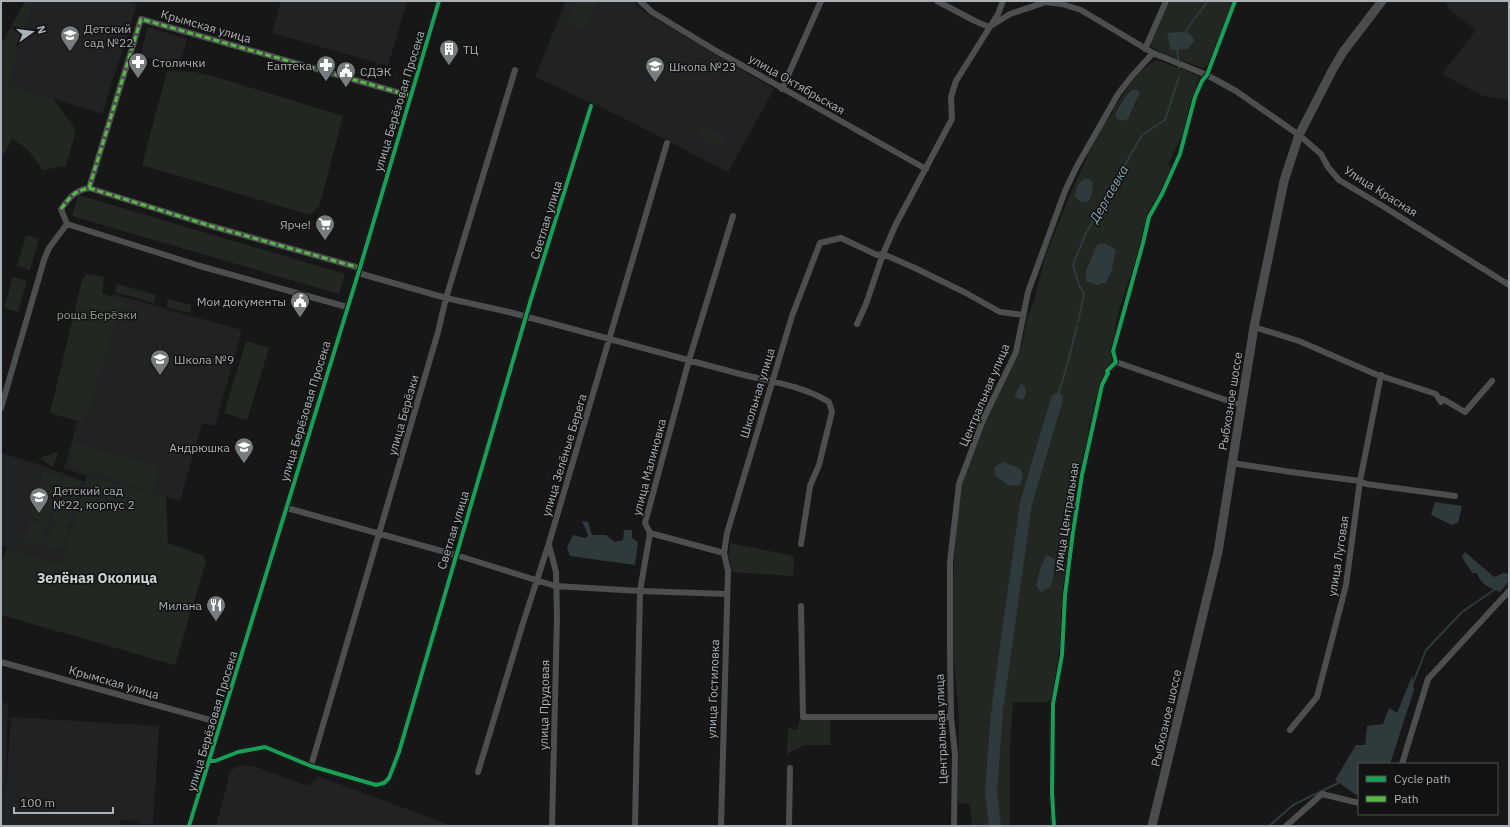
<svg xmlns="http://www.w3.org/2000/svg" width="1510" height="827" font-family="'IBM Plex Sans',sans-serif">
	<rect width="100%" height="100%" fill="#171718"/>
	<path fill="#212223" d="M34 1H127L137 4 102 114 8 84Z
		M281 1H407L388 66 272 33Z
		M566 1H632L643 11 774 89 728 172 621 117 535 77Z
		M1444 1H1509V101L1481 95 1442 74 1476 30 1449 9Z
		M148 27 187 39 179 67 140 55Z
		M113 294 242 330 215 426 202 423 180 501 64 469Z
		M1 453 41 465 85 482 61 564 1 546Z
		M1 701 8 705 5 796 11 717 159 726 153 824H140L138 821 120 820V826H1Z
		M238 765 253 766 308 786 318 776 452 826H216L230 772Z"/>
	<path fill="#232722" fill-rule="evenodd" d="M25 1H34L8 84 53 99 76 130 66 166 43 170 28 150 12 138 4 155H1V45Z
		M577 1H598L584 31 567 23Z
		M1168 1H1233L1207 65 1203 68 1165 55 1151 46V39Z
		M1157 60 1199 76 1184 132 1168 164 1171 167 1164 184 1148 212 1137 261 1128 281 1116 321 1111 364 1103 374 1095 407 1088 429 1090 432 1079 471 1064 575 1066 576C1062 618 1059 659 1052 699L1046 702H1013L1010 747V826H972L970 804 958 803 959 715 952 643V599L956 533 962 482 988 413 1021 348 1027 318 1035 298 1045 257 1070 195 1094 142 1103 124 1111 115 1113 110C1126 92 1136 70 1157 60ZM1130 91 1137 101 1129 117 1117 119 1115 114 1119 105ZM1105 243 1116 250C1114 259 1112 282 1102 285 1098 285 1091 282 1087 281 1083 268 1093 255 1099 244Z
		M167 71 195 72 219 78 343 116 320 204 310 215 142 165Z
		M704 125 725 136 718 148 697 137Z
		M78 195 345 274 339 294 72 216Z
		M26 235 39 239 30 270 17 266Z
		M87 274 104 277 102 293 123 302 84 423 50 413 82 280Z
		M13 277 27 281 18 312 4 308Z
		M117 284 156 295 154 303 115 292Z
		M168 299 192 305 190 313 166 307Z
		M246 341 269 348 247 420 224 413Z
		M75 443 159 467 153 491 69 466Z
		M59 451 53 467 40 458Z
		M43 471 59 476 56 486 40 481Z
		M87 475 166 497 168 543 204 556 206 561 175 665 1 615V569L6 548 61 564Z
		M64 477 80 481 78 491 61 487Z
		M40 483 56 488 53 498 37 493Z
		M61 488 77 493 75 502 58 498Z
		M36 496 53 500 50 510 34 505Z
		M58 500 74 504 72 514 55 510Z
		M33 507 50 511 47 521 30 517Z
		M55 511 71 516 69 526 52 521Z
		M29 521 46 525 43 535 27 531Z
		M52 524 68 528 66 538 49 534Z
		M26 532 43 536 40 546 24 542Z
		M49 535 65 540 63 549 46 545Z
		M730 543 794 556 793 576 731 572V565L729 556Z
		M800 719H830V745H804L787 754 788 728 797 730Z"/>
	<path fill="#2f3a3c" d="M1180 32 1189 33 1195 40 1188 49 1171 50 1167 33Z
		M1134 89 1140 92 1129 117 1125 121 1117 119 1115 114C1119 106 1127 92 1134 89Z
		M1084 179H1088L1093 182 1092 195 1088 202H1082L1075 197C1075 189 1078 183 1084 179Z
		M1105 243 1116 250 1112 270 1106 283 1096 285 1086 281V270L1096 247 1099 244Z
		M1021 384 1024 385C1027 391 1027 395 1022 400L1014 396Z
		M1003 462 1021 469 1023 478 1019 486 1008 485 995 476V467Z
		M1435 502 1462 506 1458 523 1452 525 1431 515Z
		M582 521 588 522 592 535H606L615 542 623 540 624 530H632V538L638 542 635 565 570 556 567 547 573 535 586 538 588 535Z
		M1465 552 1494 577 1504 573 1509 574C1510 583 1505 586 1500 592 1490 588 1480 584 1477 573H1472L1462 557Z
		M1046 556H1050L1055 559 1053 580 1050 587 1041 592 1036 586 1041 566Z
		M1412 676 1414 690 1390 764H1359V795L1355 794 1335 780 1356 745H1365L1367 726 1383 724 1389 708 1397 713Z"/>
	<g fill="none" stroke-linecap="round" stroke-linejoin="round">
		<path stroke="#2f3a3c" stroke-width="2" d="M1184 33 1208 1
			M1177 47 1179 68
			M1078 322 1084 294 1079 285 1073 265 1086 233 1142 135 1165 120 1179 77
			M1057 399 1068 362 1077 326
			M1413 683 1426 650 1462 612 1494 590
			M1269 826 1293 805 1338 783"/>
		<path stroke="#2f3a3c" stroke-width="12" d="M998 704 1026 503 1057 399
			M995 826 991 791 997 712"/>
		<path stroke="#4c4e50" stroke-width="6" d="M640 1 652 12 713 49 926 169
			M937 1 975 21 989 27 1010 14 1046 2 1062 4 1081 10 1153 53 1207 75 1236 91 1299 135 1321 154 1328 167 1339 180 1381 205 1509 285
			M1145 49 1166 1
			M782 89 821 1
			M89 188 141 19 411 96
			M67 224 61 209C70 197 74 191 89 188L211 226 360 268
			M67 224 200 266 347 307
			M358 273 446 298 509 312 740 374C769 381 803 386 829 402L832 412 819 465 810 486 801 544
			M857 324 866 304 883 254 896 224 952 119 951 97 956 81 998 14 1003 1
			M1254 327 1299 341 1375 374 1436 394 1441 402
			M1116 362 1240 405
			M1439 399H1443L1465 412 1492 381
			M1 408 44 260 49 248 67 224
			M1232 463 1291 472 1360 481 1366 484 1455 496
			M287 508 456 555 555 586 640 591 727 594
			M650 533 724 553
			M549 545 556 572 557 617 552 826
			M801 606 803 717H951
			M1 662 221 723
			M1290 730 1317 697 1346 585 1360 481 1381 375
			M210 761H215L238 752 265 747 311 766 376 785 384 783 389 778 399 752 531 299 591 106
			M1402 764 1428 679 1509 591
			M311 766 438 332 446 298 515 70
			M478 772 523 623 549 543 667 143
			M189 826 362 261 439 1
			M635 826 640 591 650 533 645 523 689 360 733 216
			M721 826 728 571 724 553 727 533 792 316 820 243 841 238 877 255 883 254 915 268 966 293 1000 312 1023 315
			M789 826 790 768
			M954 826 955 754 951 717 950 653V562L959 484 983 420 1016 352 1028 292 1065 191 1077 166 1118 94 1132 76 1153 53
			M1054 826 1052 793 1053 704 1062 655 1065 595 1073 532 1082 475 1102 385 1108 373 1107 371 1116 362 1113 351 1143 243 1149 217 1162 194 1180 154 1195 97 1202 81 1207 75 1235 1
			M1286 826 1322 794 1359 803"/>
		<path stroke="#4b4c4e" stroke-width="9" d="M1152 826 1218 552 1254 327 1284 181 1299 135 1333 69 1343 52 1382 1"/>
		<path stroke="#58b947" stroke-width="3" stroke-dasharray="6 3" stroke-linecap="butt" d="M89 188 141 19 411 96
			M61 209C70 197 74 191 89 188L211 226 360 268"/>
		<defs>
			<path id="cycleway" d="M210 761H215L238 752 265 747 311 766 376 785 384 783 389 778 399 752 531 299 591 106
				M189 826 362 261 439 1
				M1054 826 1052 793 1053 704 1062 655 1065 595 1073 532 1082 475 1102 385 1108 373 1107 371 1116 362 1113 351 1143 243 1149 217 1162 194 1180 154 1195 97 1202 81 1207 75 1235 1"/>
		</defs>
		<use href="#cycleway" stroke="#121213" stroke-width="6"/>
		<use href="#cycleway" stroke="#1a9f57" stroke-width="4"/>
	</g>
	<defs>
		<symbol id="school-pin" viewBox="-11 -11 22 30"><path d="M0 17L-7.5 6A9.5 9.5 0 1 1 7.5 6Z" fill="#777c7f" stroke="#121213"/><path d="M0-5L7-2L0 1L-7-2ZM-4 1L0 2.5L4 1V4Q0 6-4 4Z" fill="#fff"/></symbol>
		<symbol id="building-pin" viewBox="-11 -11 22 30"><path d="M0 17L-7.5 6A9.5 9.5 0 1 1 7.5 6Z" fill="#777c7f" stroke="#121213"/><path d="M-4-6H4V6H1V3H-1V6H-4ZM-2.5-4.3h1.7v1.8h-1.7ZM.8-4.3h1.7v1.8H.8ZM-2.5-1h1.7V.8h-1.7ZM.8-1h1.7V.8H.8Z" fill="#fff"/></symbol>
		<symbol id="pharmacy-pin" viewBox="-11 -11 22 30"><path d="M0 17L-7.5 6A9.5 9.5 0 1 1 7.5 6Z" fill="#777c7f" stroke="#121213"/><path d="M-2-6h4v4h4v4h-4v4h-4v-4h-4v-4h4Z" fill="#fff"/></symbol>
		<symbol id="civic-pin" viewBox="-11 -11 22 30"><path d="M0 17L-7.5 6A9.5 9.5 0 1 1 7.5 6Z" fill="#777c7f" stroke="#121213"/><path d="M-.6-6.5H3V-4.5H.6V-3L4-1V1h2V6H-6V1h2V-1L-.6-3ZM-1.2 2.5V6h2.4V2.5Z" fill="#fff"/></symbol>
		<symbol id="supermarket-pin" viewBox="-11 -11 22 30"><path d="M0 17L-7.5 6A9.5 9.5 0 1 1 7.5 6Z" fill="#777c7f" stroke="#121213"/><path d="M-6-5.5h2.5l.6 2H6L4.5 2H-2.5L-4.4-4H-6ZM-1.5 3.2a1.3 1.3 0 1 0 .1 0ZM3 3.2a1.3 1.3 0 1 0 .1 0Z" fill="#fff"/></symbol>
		<symbol id="restaurant-pin" viewBox="-11 -11 22 30"><path d="M0 17L-7.5 6A9.5 9.5 0 1 1 7.5 6Z" fill="#777c7f" stroke="#121213"/><path d="M-5-6h1v4h1v-4h1v4h1v-4h1v5L-1.5 .5V6h-2V.5L-5-1ZM5-6V6H3V1.5H1.5Q1.5-4 5-6Z" fill="#fff"/></symbol>
	</defs>
	<g fill-rule="evenodd">
		<use href="#school-pin" x="59" y="24" width="22" height="30"/>
		<use href="#building-pin" x="438" y="38" width="22" height="30"/>
		<use href="#pharmacy-pin" x="127" y="51" width="22" height="30"/>
		<use href="#pharmacy-pin" x="315" y="54" width="22" height="30"/>
		<use href="#school-pin" x="644" y="55" width="22" height="30"/>
		<use href="#civic-pin" x="335" y="60" width="22" height="30"/>
		<use href="#supermarket-pin" x="314" y="213" width="22" height="30"/>
		<use href="#civic-pin" x="289" y="290" width="22" height="30"/>
		<use href="#school-pin" x="149" y="348" width="22" height="30"/>
		<use href="#school-pin" x="233" y="436" width="22" height="30"/>
		<use href="#school-pin" x="28" y="486" width="22" height="30"/>
		<use href="#restaurant-pin" x="205" y="594" width="22" height="30"/>
	</g>
	<g text-anchor="middle" dominant-baseline="central" stroke-width="3" stroke-linejoin="round" paint-order="stroke">
		<g font-size="12" fill="#aab2b7" stroke="#121213">
			<text transform="translate(206 26) rotate(16)">Крымская улица</text>
			<text transform="translate(797 84) rotate(30)">улица Октябрьская</text>
			<text transform="translate(399 101) rotate(-73)">улица Берёзовая Просека</text>
			<text transform="translate(1381 191) rotate(32)">Улица Красная</text>
			<text transform="translate(546 220) rotate(-73)">Светлая улица</text>
			<text transform="translate(757 393) rotate(-73)">Школьная улица</text>
			<text transform="translate(984 395) rotate(-67)">Центральная улица</text>
			<text transform="translate(1230 401) rotate(-81)">Рыбхозное шоссе</text>
			<text transform="translate(305 411) rotate(-73)">улица Берёзовая Просека</text>
			<text transform="translate(403 415) rotate(-74)">улица Берёзки</text>
			<text transform="translate(564 455) rotate(-73)">улица Зелёные Берега</text>
			<text transform="translate(649 467) rotate(-75)">улица Малиновка</text>
			<text transform="translate(1066 517) rotate(-81)">улица Центральная</text>
			<text transform="translate(453 530) rotate(-73)">Светлая улица</text>
			<text transform="translate(1338 556) rotate(-81)">улица Луговая</text>
			<text transform="translate(114 682) rotate(16)">Крымская улица</text>
			<text transform="translate(713 689) rotate(-88)">улица Гостиловка</text>
			<text transform="translate(544 705) rotate(-89)">улица Прудовая</text>
			<text transform="translate(1166 718) rotate(-77)">Рыбхозное шоссе</text>
			<text transform="translate(212 721) rotate(-73)">улица Берёзовая Просека</text>
			<text transform="translate(941 729) rotate(-92)">Центральная улица</text>
		</g>
		<g font-size="12" fill="#aab2b7" stroke="#121213" text-anchor="start">
			<text x="84" y="28">Детский<tspan x="84" dy="14">сад №22</tspan></text>
			<text x="463" y="49">ТЦ</text>
			<text x="152" y="62">Столички</text>
			<text x="312" y="65" text-anchor="end">Еаптека</text>
			<text x="669" y="66">Школа №23</text>
			<text x="360" y="71">СДЭК</text>
			<text x="311" y="224" text-anchor="end">Ярче!</text>
			<text x="286" y="301" text-anchor="end">Мои документы</text>
			<text x="174" y="359">Школа №9</text>
			<text x="230" y="447" text-anchor="end">Андрюшка</text>
			<text x="53" y="490">Детский сад<tspan x="53" dy="14">№22, корпус 2</tspan></text>
			<text x="202" y="605" text-anchor="end">Милана</text>
		</g>
		<g font-size="12" fill="#8b9f84" stroke="#121213">
			<text x="97" y="314">роща Берёзки</text>
		</g>
		<g font-size="13" font-style="italic" fill="#85a7ae" stroke="#121213">
			<text transform="translate(1109 194) rotate(-60)">Дергаевка</text>
		</g>
		<g font-size="14" font-weight="bold" fill="#cbd0d3" stroke="#121213">
			<text x="97" y="578">Зелёная Околица</text>
		</g>
	</g>
	<rect width="1510" height="827" fill="none" stroke="#aab2b7" stroke-width="4"/>
	<rect x="1358" y="763" width="140" height="52" fill="#121213" stroke="#4f5255"/>
	<rect x="1366" y="776" width="20" height="6" fill="#1a9f57" stroke="#4f5255"/>
	<text x="1394" y="783" font-size="12" fill="#aab2b7">Cycle path</text>
	<rect x="1366" y="796" width="20" height="6" fill="#58b947" stroke="#4f5255"/>
	<text x="1394" y="803" font-size="12" fill="#aab2b7">Path</text>
	<g transform="translate(32 32) rotate(76)" stroke="#121213" stroke-width="3" paint-order="stroke">
	<path d="M0-3L7 15L0 10L-7 15Z" fill="#aab2b7"/>
	<text y="-6" font-size="11" font-weight="bold" text-anchor="middle" fill="#aab2b7">N</text>
	</g>
	<path d="M14 807v6h99v-6" fill="none" stroke="#aab2b7" stroke-width="2"/>
	<text x="20" y="807" font-size="12" fill="#aab2b7" stroke="#121213" stroke-width="3" paint-order="stroke">100 m</text>
</svg>
